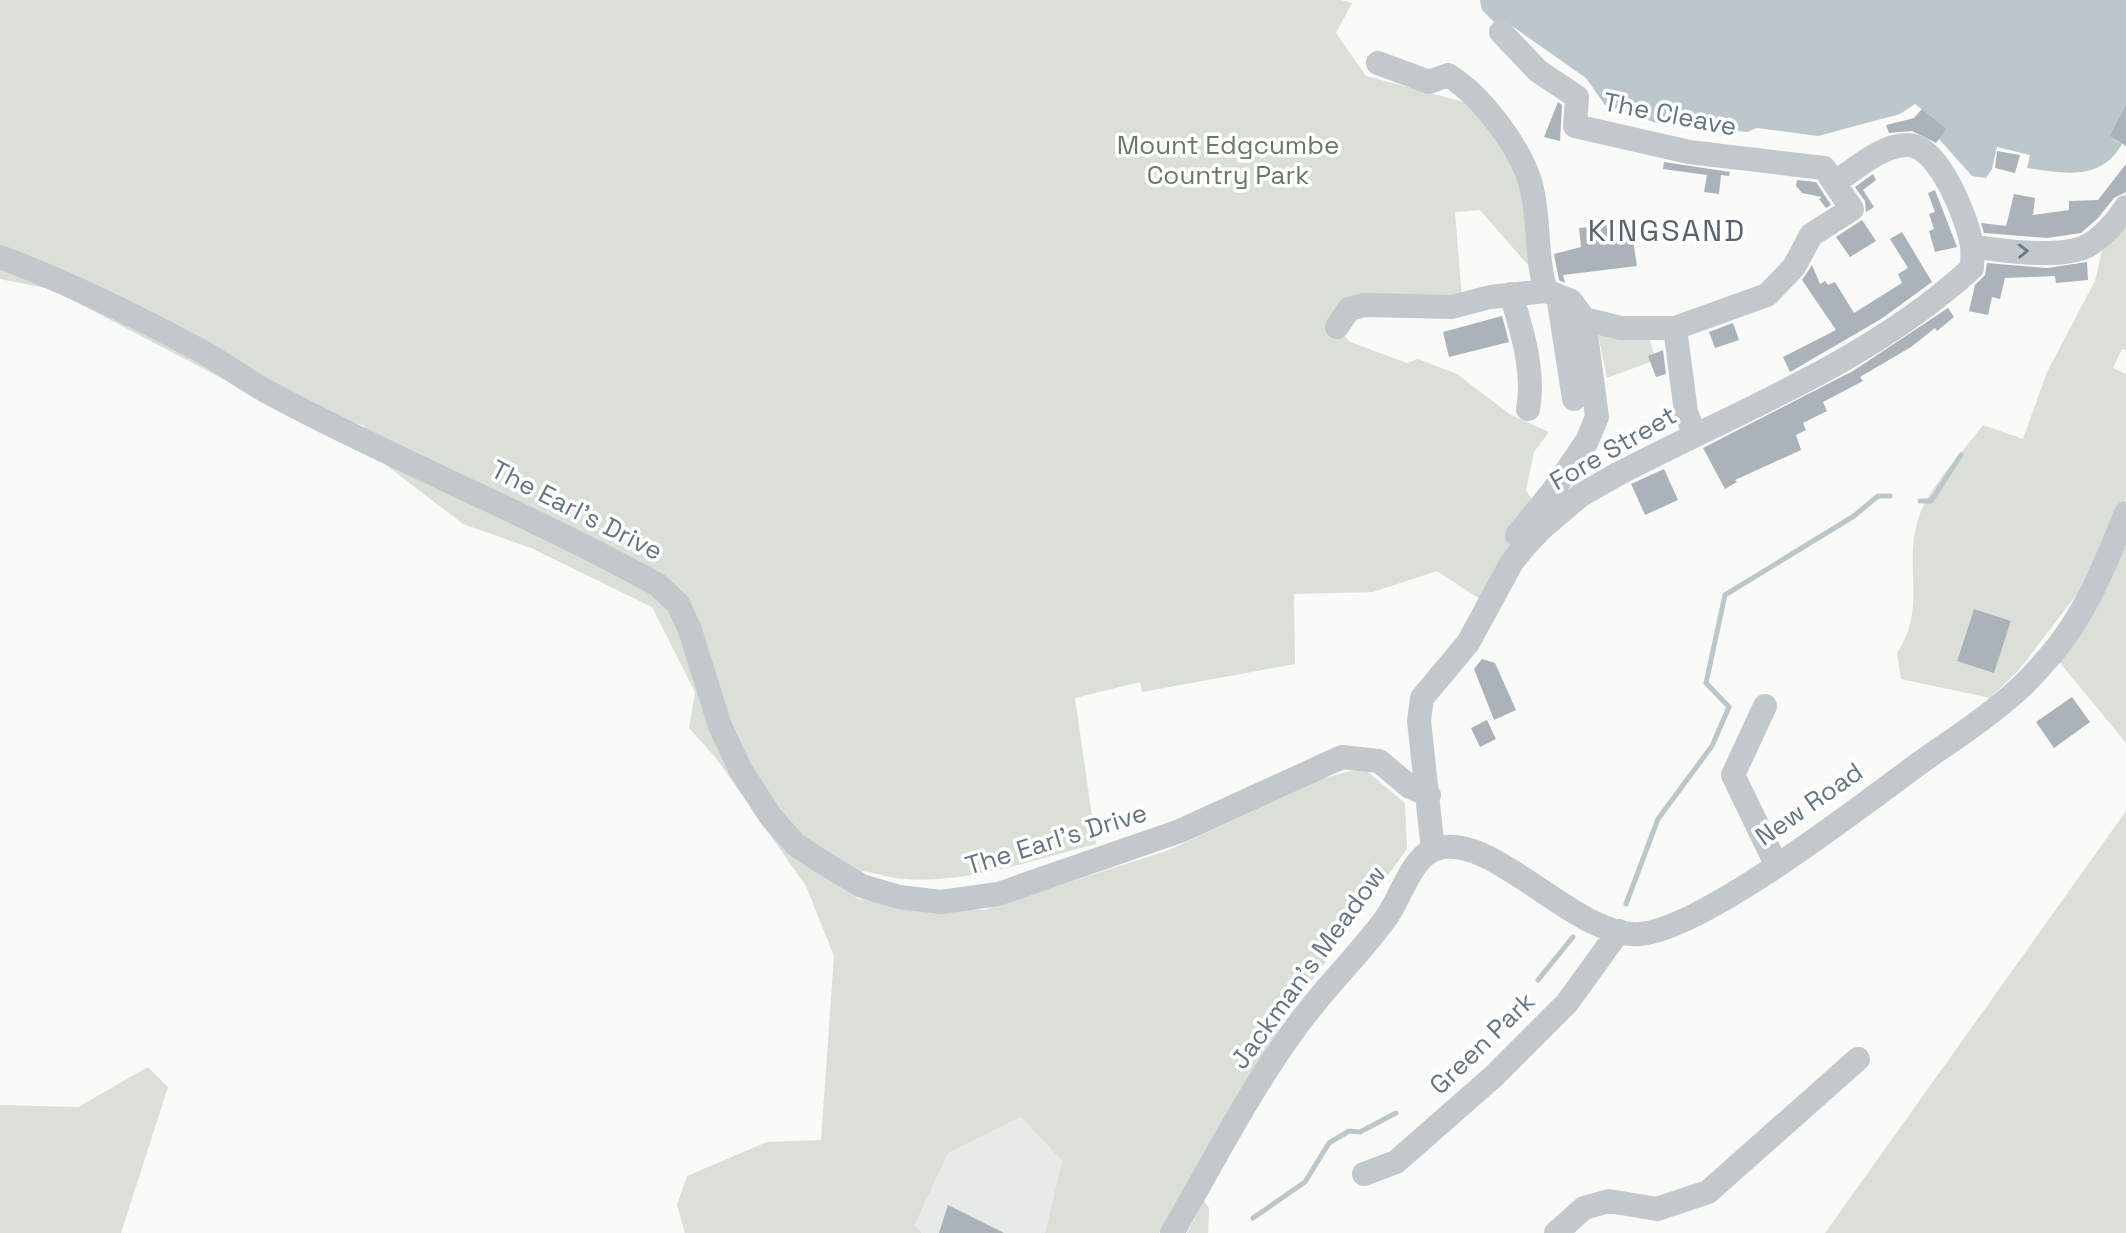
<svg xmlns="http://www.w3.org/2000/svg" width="2126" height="1233" font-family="'Space Grotesk',sans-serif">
	<rect width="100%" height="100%" fill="#fafaf8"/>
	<path fill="#e8e9e9" d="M1021 1117 1062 1161 1045 1233H922L915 1226 948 1153Z"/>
	<path fill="#dadfd7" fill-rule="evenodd" d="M0 0H1341L1352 3 1336 33 1366 76 1464 102 1484 119 1532 187 1538 263 1527 264 1480 210 1455 212 1462 298 1365 305 1337 327 1350 342 1407 363 1418 359 1457 374 1511 415 1549 432 1534 452 1526 490 1538 509 1490 606 1437 571 1373 592 1294 594 1295 664 1142 692 1140 682 1075 698 1096 844C1038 859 964 884 904 879 876 877 858 863 831 875L858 899 984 910 1169 850 1324 778 1363 768 1405 803 1407 849 1287 1015 1159 1233H1045L1062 1161 1021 1117 948 1153 915 1225 922 1233H685L677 1205 687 1176 767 1142 821 1140 834 956 806 886 716 758 689 728 695 692 652 607 531 548 463 524 382 462 364 426 225 380 51 289 0 279Z
		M2126 225V350L2122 349 2113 368 2126 374V498L2077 594 2018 671 1990 698 1901 679 1897 653C1927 608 1904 568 1917 523 1925 491 1963 452 1983 425L2023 439 2047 372 2095 281 2102 251ZM1974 609 2011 622 1994 673 1957 660Z
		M1597 329 1648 334 1654 354 1650 362 1607 378Z
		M2126 514V743L2052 653Z
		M2126 811V1233H1825Z
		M148 1067 168 1087 121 1233H0V1105L78 1107Z
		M1204 1201 1209 1208 1208 1233H1187Z"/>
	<path fill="#bbc7cb" d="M1480 0H2126V104L2109 136 2122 144C2101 182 2064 173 2027 168L2030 155 1997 147 1992 169 1986 178 1972 176 1939 139 1947 129 1915 104 1900 114 1818 136 1757 128 1747 132 1696 127 1668 113 1662 125 1605 105 1586 78 1512 26 1495 23 1482 10Z"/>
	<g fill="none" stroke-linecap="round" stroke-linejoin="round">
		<path stroke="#bbc7cb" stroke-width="5" d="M1920 501H1931L1961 455
			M1626 904 1658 819 1712 746 1729 707 1706 683 1725 595 1854 516 1878 496H1890
			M1538 980 1573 937
			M1253 1218 1305 1182 1329 1143 1349 1131 1360 1132 1396 1113"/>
	</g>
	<path fill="#aab3b9" d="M1558 102 1562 105 1560 141 1544 137Z
		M2126 104V146L2109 136Z
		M1922 109 1947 129 1936 143 1912 131 1889 133 1886 125 1914 118Z
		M1997 151 2020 155 2015 173 1995 168Z
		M1664 162 1730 172 1729 176 1721 175 1719 194 1704 192 1707 175 1663 169Z
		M2126 164V192L2114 198 2098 218 2081 233 2047 238 1984 233 1981 223 2006 226 2014 194 2035 198 2033 215 2069 210V201L2098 200Z
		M1873 174 1876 180 1863 190 1874 207 1866 212 1865 201 1855 187Z
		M1797 180 1816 182 1831 205 1826 208 1819 199 1822 197 1802 193 1796 186Z
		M1935 190 1957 247 1935 252 1929 231 1934 229 1929 214 1935 212 1928 193Z
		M1862 220 1876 241 1850 257 1836 237Z
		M1641 222 1643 239 1633 240 1637 266 1563 275 1565 283 1559 280 1554 254 1581 247 1579 228Z
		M1902 232 1932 282 1881 319 1790 372 1783 357 1836 330 1802 280 1812 265 1820 284 1825 281 1828 285 1835 282 1854 313 1902 283 1898 274 1908 268 1890 239Z
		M2087 262 2088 280 2056 283 2055 276 2005 278 2000 299 1992 297 1988 315 1969 311 1975 285 1985 275 1987 263 2047 268Z
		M1948 308 1954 317 1937 331 1935 328 1911 347 1860 377 1863 381 1823 402 1827 411 1803 423 1806 430 1796 435 1801 450 1735 480 1737 482 1725 489 1703 448 1853 371Z
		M1502 316 1509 342 1449 357 1443 332Z
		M1733 323 1739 340 1715 348 1709 332Z
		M1663 350 1666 374 1656 377 1648 356Z
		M1664 469 1678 500 1645 515 1631 484Z
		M1974 609 2011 621 1994 673 1957 661Z
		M1482 659 1495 663 1516 710 1494 720 1474 669Z
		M2072 697 2090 722 2054 748 2036 722Z
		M1487 720 1496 739 1480 747 1471 728Z
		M948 1205 1004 1233H939Z"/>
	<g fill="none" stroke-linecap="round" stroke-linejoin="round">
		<path stroke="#c3c8cc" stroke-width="24" d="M1501 32 1538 71 1577 97 1575 126 1689 152 1824 168 1852 209 1811 235 1794 267 1767 295 1675 328H1621L1584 319
			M1378 63 1429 82 1448 75C1481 95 1521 148 1531 185 1540 218 1535 255 1546 291
			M1972 246C2000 251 2062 259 2087 246 2102 238 2117 221 2126 207
			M0 257C70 283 136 316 201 351 223 363 243 378 264 390 393 460 530 514 658 585L678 604 690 630 720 726 740 769 771 817 795 844 822 862 862 886 899 897 941 902 998 894 1180 831 1342 757 1379 761 1410 787 1429 795
			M1511 294C1522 330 1535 373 1528 409
			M1558 296 1574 399
			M1337 327 1349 309 1365 305 1452 307 1490 297 1546 291 1571 301 1584 319 1597 417 1587 441 1553 491 1517 535
			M1675 328 1686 412 1694 434
			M1765 706 1733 775 1776 864
			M1433 850 1419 721 1422 698 1468 643 1512 562 1525 546 1542 528 1581 495 1616 475C1738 411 1868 363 1972 268 1972 261 1973 253 1972 246 1968 220 1939 145 1908 145 1883 144 1855 169 1836 182
			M1364 1174 1396 1162 1494 1076 1567 1003 1619 931
			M1172 1233C1211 1166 1246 1097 1291 1034 1319 993 1357 958 1386 918 1400 899 1410 862 1431 851 1487 823 1575 940 1640 934 1703 929 1861 806 1917 765 1952 740 1990 716 2021 687 2031 678 2040 667 2049 657 2085 616 2106 563 2126 513
			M1556 1233 1584 1208 1609 1201 1657 1209 1708 1192 1858 1059"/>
	</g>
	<defs><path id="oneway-chevron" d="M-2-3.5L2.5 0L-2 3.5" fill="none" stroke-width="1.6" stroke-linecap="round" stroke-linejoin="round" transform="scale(1.75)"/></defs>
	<use stroke="#6a7a87" href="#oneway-chevron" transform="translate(2023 251) rotate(-1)"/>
	<g text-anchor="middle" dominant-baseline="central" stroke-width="7" stroke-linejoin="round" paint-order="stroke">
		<g font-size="26" fill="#657683" stroke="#fff">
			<text transform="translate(1670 114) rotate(11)">The Cleave</text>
			<text transform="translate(1613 448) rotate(-30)">Fore Street</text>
			<text transform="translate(577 510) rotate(27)">The Earl's Drive</text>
			<text transform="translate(1809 804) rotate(-35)">New Road</text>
			<text transform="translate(1056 839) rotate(-17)">The Earl's Drive</text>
			<text transform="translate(1308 967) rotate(-54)">Jackman's Meadow</text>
			<text transform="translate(1482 1043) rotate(-44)">Green Park</text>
		</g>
		<g font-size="26" fill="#687a64" stroke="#fff">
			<text x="1228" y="145">Mount Edgcumbe<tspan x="1228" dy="30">Country Park</tspan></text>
		</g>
		<g font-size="30" letter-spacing="2" fill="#57646e" stroke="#fff">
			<text x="1667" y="230">KINGSAND</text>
		</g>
	</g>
</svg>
